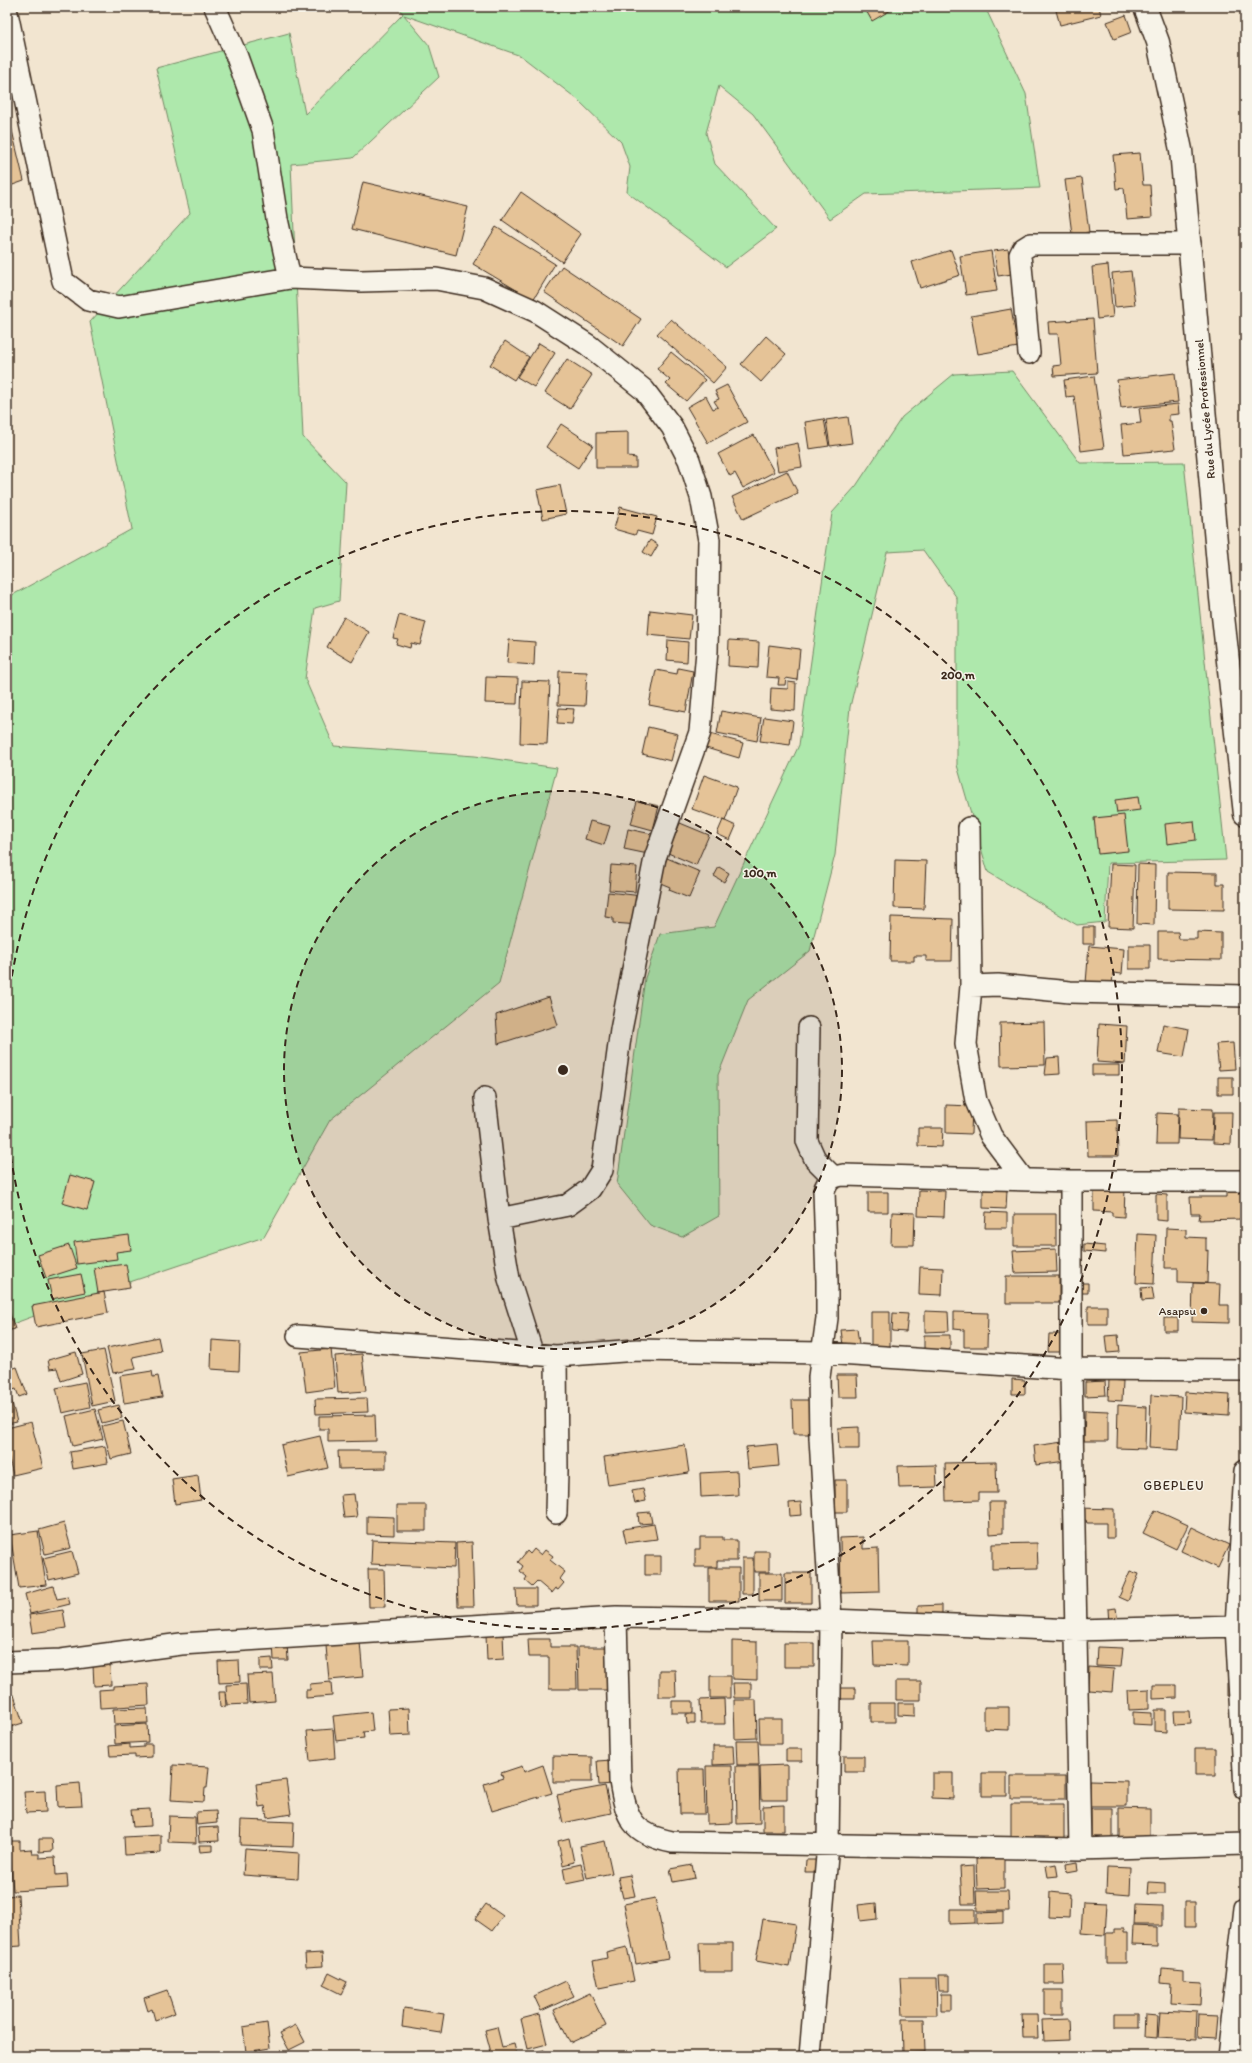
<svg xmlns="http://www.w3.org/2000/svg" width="1252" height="2063" font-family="Itim,sans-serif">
	<rect width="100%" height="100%" fill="#f2e5d0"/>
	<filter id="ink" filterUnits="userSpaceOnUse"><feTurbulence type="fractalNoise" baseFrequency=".025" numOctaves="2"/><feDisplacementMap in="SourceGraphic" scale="8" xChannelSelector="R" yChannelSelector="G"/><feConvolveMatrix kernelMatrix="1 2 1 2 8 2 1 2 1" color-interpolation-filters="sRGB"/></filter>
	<g filter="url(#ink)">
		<path fill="#aee8ac" stroke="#748965" d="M399 7H985L1026 94 1040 188 866 194 830 219 753 114 719 86 706 133 715 164 776 229 726 267 627 192 630 167 621 142 577 99 521 56 404 15 429 45 439 77 353 158 291 164 303 437 346 482 339 601 315 608 305 679 334 746 475 756 557 768 499 983 330 1120 264 1237 97 1293 7 1326V598L132 529 90 322 190 213 156 68 289 33 305 114 403 14Z
			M1240 183H1245V274Z
			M1012 371 1080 463 1184 462 1226 860 1108 863 1105 922 1077 925 988 872 957 765V598L923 550 887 552 850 707 835 855 810 951 748 1000 718 1075 719 1216 682 1237 650 1225 617 1184 645 978 660 934 714 927 799 745 832 513 856 486 902 417 954 374Z"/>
		<path fill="#e5c397" stroke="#3b2a1e" d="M864 7H889L891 10 872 21Z
			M1055 7H1099L1101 15 1060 25Z
			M1126 15 1132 32 1114 39 1107 22Z
			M7 122H10L24 181 7 187Z
			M1140 153 1143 185H1150L1152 217 1127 219 1124 188 1116 189 1113 155Z
			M1082 178 1089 232 1072 234 1065 180Z
			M363 182 468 207 456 255 352 229Z
			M521 192 581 234 562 262 502 220Z
			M496 227 555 264 533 300 473 264Z
			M1008 249 1012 274 998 276 994 251Z
			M951 250 960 275 920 288 912 262Z
			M991 251 997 291 966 295 960 256Z
			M1108 265 1113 317 1097 319 1092 267Z
			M562 266 641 319 623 346 544 292Z
			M1131 271 1135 305 1115 307 1112 273Z
			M1011 309 1018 347 978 354 971 316Z
			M671 319 727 367 713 383 657 334Z
			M1093 319 1097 373 1054 376 1053 366 1061 365 1058 334H1049L1048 322Z
			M766 336 786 354 761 382 741 364Z
			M505 341 529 357 514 380 490 365Z
			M539 343 555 353 534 387 517 377Z
			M671 352 705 380 686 401 666 384 670 380 657 369Z
			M567 359 592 375 570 409 545 393Z
			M1175 373 1178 402 1121 408 1117 380Z
			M1094 376 1104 448 1081 451 1074 396 1066 397 1064 380Z
			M727 385 747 422 708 443 687 407 706 396 713 409 718 407 714 401 719 399 715 391Z
			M1178 404 1179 414 1169 415V421H1171L1175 449 1124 454 1121 425 1141 423 1139 408Z
			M848 417 852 443 830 446 826 420Z
			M824 419 829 446 809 449 805 422Z
			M561 424 593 445 578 468 546 447Z
			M628 432V457L636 458V468H596V433Z
			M754 435 774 472 743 488 735 473 730 476 718 454Z
			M798 443 802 467 778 471 774 448Z
			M787 471 798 493 743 519 732 497Z
			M560 485 566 514 543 519 537 490Z
			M620 507 657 517 652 535 637 531 635 535 614 529Z
			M650 540 658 545 651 557 643 552Z
			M650 610 692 615 689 639 648 635Z
			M399 615 426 622 420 645 411 643 410 648 396 644 398 639 393 638Z
			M344 617 369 632 352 662 327 647Z
			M509 640 535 642 534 665 507 663Z
			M668 640 688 642 687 662 667 660Z
			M729 640 759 642 758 668 728 666Z
			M769 645 800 649 797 680 786 678 785 685H778L779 678 766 677Z
			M678 668 693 671 686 712 649 705 656 670 677 674Z
			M559 671 587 672 585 706 558 705Z
			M486 677 518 678 517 704 485 703Z
			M522 681 550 682 547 744 520 743Z
			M788 682 796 683 795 711 770 709 771 688 788 689Z
			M559 708 574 709 572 724 557 723Z
			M721 711 761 718 757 741 717 733Z
			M764 717 793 721 790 745 760 741Z
			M648 727 678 734 671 761 642 754Z
			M710 734 743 743 739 758 706 748Z
			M704 775 737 787 725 821 692 809Z
			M1138 797 1140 810 1117 813 1115 800Z
			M637 801 659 806 653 830 631 824Z
			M1124 815 1128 851 1098 854 1094 818Z
			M723 820 736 826 730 840 717 834Z
			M590 821 610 826 604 845 585 839Z
			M1194 821 1196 840 1167 844 1165 824Z
			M680 823 709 835 696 865 668 853Z
			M628 829 652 834 648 854 624 849Z
			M667 858 700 872 689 898 669 890 670 887 658 882Z
			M895 860 926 861 924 909 894 908Z
			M1111 864 1135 865 1133 928 1108 927Z
			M1138 864 1155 865 1154 925 1137 924Z
			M611 865 637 867 635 892 609 890Z
			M719 867 729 873 724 882 714 876Z
			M1168 872 1217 873V884H1224V910L1168 909Z
			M608 892 642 896 639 925 613 923V918L605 917Z
			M891 917 953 919 952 961H926V956H914V961H890Z
			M1083 927H1094V944H1083Z
			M1158 932H1178L1179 939H1197V932L1221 933V960L1158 959Z
			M1129 945H1150V969H1129Z
			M1089 946 1124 949 1122 974 1113 973 1112 985 1086 983Z
			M549 997 558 1025 498 1044 496 1015Z
			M1044 1022 1045 1065 1001 1066 1000 1023Z
			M1099 1024 1127 1026 1125 1064 1097 1062Z
			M1163 1024 1189 1029 1184 1057 1158 1053Z
			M1233 1043 1235 1069 1219 1070 1216 1044Z
			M1059 1057 1060 1074 1045 1075 1047 1058Z
			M1092 1065H1119V1075H1092Z
			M1218 1077H1233V1094H1218Z
			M946 1105 972 1106 971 1134 946 1133Z
			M1179 1108 1213 1109 1212 1140 1178 1139Z
			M1214 1112H1232L1231 1144 1213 1143Z
			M1157 1113 1178 1114 1177 1144H1156Z
			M1117 1120 1118 1156H1088L1087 1121Z
			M918 1128H943L942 1147 918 1146Z
			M70 1175 95 1182 87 1210 62 1203Z
			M1245 1186 1243 1219 1199 1220 1200 1214H1191L1190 1197H1226V1187Z
			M1094 1187 1125 1188 1124 1217 1112 1216V1212L1094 1211Z
			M919 1190 945 1191 944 1217 918 1216Z
			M983 1190H1007L1006 1209 983 1208Z
			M868 1192H888V1212H868Z
			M1156 1194 1167 1195V1221L1156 1220Z
			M892 1212 915 1213 914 1245H891Z
			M986 1212 1007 1213V1228H985Z
			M1014 1214H1056V1246H1014Z
			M1166 1228 1186 1229V1237L1206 1238V1251L1208 1250 1207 1283 1178 1282V1268H1165Z
			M1138 1234 1156 1235 1154 1284 1136 1283Z
			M129 1235 131 1250 116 1252 117 1259 77 1264 74 1242Z
			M1084 1244 1105 1246V1253L1084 1251Z
			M69 1245 77 1268 46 1278 38 1255Z
			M1056 1249 1057 1272 1015 1273 1013 1251Z
			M126 1264 130 1288 98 1293 94 1268Z
			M920 1267 943 1268 942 1295 919 1294Z
			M81 1274 85 1292 52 1299 48 1280Z
			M1006 1276H1059V1303H1006Z
			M1080 1283H1088V1293H1080Z
			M1193 1283 1220 1284 1219 1305H1229V1323L1192 1322Z
			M1152 1287 1154 1300 1142 1301 1141 1288Z
			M104 1292 108 1313 36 1327 32 1306Z
			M7 1305 15 1329 7 1331Z
			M1088 1306H1107V1324H1088Z
			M925 1311 948 1312 949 1331 925 1332Z
			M871 1312H890V1349H871Z
			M954 1312 988 1313 987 1347H964V1330L954 1329Z
			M893 1313 908 1314 906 1332 892 1331Z
			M1164 1318H1178V1331H1164Z
			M857 1329 860 1351 844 1353 841 1330Z
			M1049 1334H1066V1352H1048Z
			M924 1335H950V1351L924 1350Z
			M1118 1335 1120 1352 1107 1353 1105 1336Z
			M158 1337 161 1351 133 1357 136 1369 113 1373 107 1348Z
			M212 1340 240 1342 239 1371 211 1369Z
			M331 1349 335 1388 306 1392 301 1352Z
			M104 1350 115 1401 92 1406 82 1354Z
			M76 1352 82 1374 61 1381 57 1368 50 1369 48 1360Z
			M362 1354 366 1391 338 1393 335 1356Z
			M9 1363 11 1369 17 1367 27 1394 19 1397 16 1389 7 1392V1364Z
			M152 1371 153 1377 158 1376 162 1397 124 1403 120 1376Z
			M837 1375H857L858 1397H838Z
			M1012 1379 1025 1380V1394H1012Z
			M1109 1380 1123 1381 1122 1401 1108 1400Z
			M1105 1381 1106 1395 1085 1396V1382Z
			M85 1382 90 1407 62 1413 56 1388Z
			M1185 1392 1230 1395 1229 1415 1184 1412Z
			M1151 1395 1181 1397 1179 1450 1149 1448Z
			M367 1398 368 1412 316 1414 315 1399Z
			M11 1399 17 1422 7 1424V1400Z
			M792 1400H809V1434H793Z
			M119 1405 122 1418 102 1423 98 1410Z
			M1118 1405 1146 1407 1145 1449 1117 1448Z
			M95 1409 103 1439 73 1446 66 1416Z
			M1085 1410 1108 1411V1441H1084Z
			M375 1415 376 1441 328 1442V1429H319V1416Z
			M123 1421 131 1454 111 1459 102 1426Z
			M31 1422 43 1468 13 1475 7 1450V1428Z
			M859 1427V1449H839L838 1428Z
			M320 1436 328 1468 288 1477 281 1445Z
			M1063 1442 1066 1461 1036 1465 1034 1446Z
			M777 1444 779 1466 748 1469 746 1447Z
			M685 1445 689 1473 608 1485 604 1457Z
			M105 1446 108 1463 73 1469 70 1452Z
			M338 1451H386V1468L339 1469Z
			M996 1462 997 1493H979V1500L946 1501 945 1463Z
			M936 1465 937 1487 899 1488 898 1466Z
			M737 1471 738 1495 701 1497 700 1473Z
			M198 1475 201 1500 175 1504 172 1479Z
			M835 1480H847V1512H835Z
			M643 1489 646 1501 635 1503 632 1491Z
			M354 1494 357 1517 344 1518 341 1495Z
			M801 1502 802 1515 790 1516 789 1503Z
			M989 1502H1003V1533L990 1534Z
			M397 1505H426V1531H397Z
			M1079 1508 1114 1509V1538H1106V1523H1087L1086 1520 1078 1519Z
			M1155 1510 1188 1525 1176 1549 1143 1533Z
			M650 1512 652 1523 639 1524 638 1513Z
			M367 1516 394 1517V1535L367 1534Z
			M64 1523 71 1548 45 1554 39 1530Z
			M654 1524 657 1539 626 1543 623 1529Z
			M1192 1527 1229 1545 1218 1568 1181 1551Z
			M38 1531 46 1585 19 1588 10 1535Z
			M700 1537H723V1540H737V1561H717V1567H695V1549H700Z
			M863 1537V1549L878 1548 879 1592 841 1593 840 1538Z
			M372 1540 455 1543 454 1568 371 1564Z
			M472 1542 474 1606H458L456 1543Z
			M1037 1543 1038 1568 992 1569V1544Z
			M534 1549 541 1555 545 1550 553 1556 550 1560 565 1572 560 1579 564 1583 558 1590 555 1588 551 1593 537 1581 532 1586 525 1580 527 1577 520 1571 523 1566 518 1562 527 1551 530 1554Z
			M72 1551 78 1573 49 1580 43 1558Z
			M754 1551H769V1572H754Z
			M645 1556H661V1575H645Z
			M742 1558H753V1594H742Z
			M709 1568H739V1601H709Z
			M368 1569H384L385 1607H369Z
			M1130 1571 1139 1574 1128 1601 1119 1597Z
			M759 1573H782V1601H759Z
			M785 1573H811V1603H785Z
			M53 1586 57 1599 68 1597 70 1604 30 1614 25 1594Z
			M516 1589H536V1605H517Z
			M942 1605V1615L918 1616V1606Z
			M1116 1608 1118 1623 1109 1624 1108 1609Z
			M63 1610 66 1628 32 1633 29 1615Z
			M503 1633 504 1659 487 1660 486 1634Z
			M528 1639H550V1647H576L577 1689H549V1657H529Z
			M732 1641 757 1642V1680L732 1679Z
			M873 1641H908V1666L874 1665Z
			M360 1642 363 1677 329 1680 326 1646Z
			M273 1643H287L288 1660H274Z
			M784 1643H814V1667H784Z
			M578 1647H606L607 1690H579Z
			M1097 1647 1123 1648 1121 1667 1096 1666Z
			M272 1658 273 1670H260V1659Z
			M239 1660 240 1682 219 1683 218 1661Z
			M110 1664 111 1685 94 1686 93 1665Z
			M1089 1667 1114 1669 1112 1692 1088 1690Z
			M659 1670H675L676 1697H659Z
			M273 1674 275 1701 249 1703 247 1675Z
			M710 1676H730V1698H710Z
			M896 1681H921V1700H896Z
			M331 1682 332 1696 306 1698V1690H310V1684Z
			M733 1683H751V1698H734Z
			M1227 1683H1233V1696H1227Z
			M148 1684 149 1705 100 1708 99 1690 113 1689V1686Z
			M246 1684 247 1704 227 1705 226 1685Z
			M1153 1685H1177V1698L1153 1699Z
			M840 1688H855V1699H840Z
			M1149 1689V1709L1129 1710 1128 1690Z
			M219 1692H225L226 1706 220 1707Z
			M14 1695 23 1723 7 1728V1697Z
			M724 1699 725 1724H701L700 1700Z
			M734 1700H756L757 1738 735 1739Z
			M672 1701H693V1713H672Z
			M871 1703H895V1722H871Z
			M898 1703H915V1716L898 1715Z
			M984 1707H1009V1730L984 1729Z
			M147 1708 148 1723 114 1724 113 1709Z
			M409 1708 410 1735 390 1736 388 1709Z
			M1154 1710H1166V1732L1154 1731Z
			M1174 1711H1189L1190 1724 1175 1725Z
			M371 1712 373 1731 363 1732 364 1738 336 1741 333 1716Z
			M1133 1712 1151 1713V1725L1133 1724Z
			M686 1714H695V1724H687Z
			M759 1719H782V1744H760Z
			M147 1724 148 1742 115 1744 114 1726Z
			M333 1729 335 1758 310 1761 307 1731Z
			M736 1741H758L759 1765H737Z
			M130 1744V1748L144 1747V1744H152V1757L135 1758V1755L110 1756 109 1746Z
			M713 1746H733L734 1764 713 1765Z
			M1195 1748H1216V1775H1195Z
			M786 1749H802V1761H786Z
			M553 1756 592 1757V1782H553Z
			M844 1756H864V1772H844Z
			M612 1760 614 1784 599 1785 597 1761Z
			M173 1765 209 1767 207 1788H205L204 1802 171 1800Z
			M543 1765 552 1793 492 1811 484 1784 503 1778 501 1773 522 1766 524 1772Z
			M787 1765V1800H761L760 1766Z
			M706 1766H732L733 1823 707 1824Z
			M736 1766H759L760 1823 737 1824Z
			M679 1769H704L705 1814H680Z
			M932 1773H953V1799L932 1798Z
			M982 1773H1007V1796H982Z
			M1011 1776H1066V1799H1011Z
			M286 1780 291 1814 267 1818 265 1806 259 1807 256 1784Z
			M1090 1780 1127 1781V1806H1090Z
			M80 1783 82 1806 58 1807 57 1785Z
			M605 1786 611 1813 563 1823 557 1795Z
			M45 1791 46 1812 26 1813 24 1792Z
			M1011 1804H1064V1840H1011Z
			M784 1805V1831H763V1806Z
			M1091 1808H1113V1838L1091 1837Z
			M1119 1808 1150 1809V1843L1119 1842Z
			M150 1809 151 1826 133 1827 131 1810Z
			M216 1811 217 1823 197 1825 196 1812Z
			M169 1816 195 1817 196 1843 168 1842Z
			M241 1820 294 1822 293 1847 240 1845Z
			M218 1827 219 1841 199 1842 198 1828Z
			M161 1835V1853L125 1855 124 1837Z
			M569 1838 574 1862 563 1865 558 1841Z
			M39 1839H52L53 1851 39 1852Z
			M9 1841H20V1850L31 1849 32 1854H39V1858L55 1857 56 1875 67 1874 68 1888 13 1891Z
			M605 1841 612 1873 587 1878 580 1846Z
			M199 1845H213V1851L200 1852Z
			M245 1849 299 1853 298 1879 243 1875Z
			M1004 1858V1888L977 1889 976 1859Z
			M806 1860H818V1872H805Z
			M1077 1862 1078 1871 1067 1873 1066 1864Z
			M581 1864 585 1880 566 1884 563 1868Z
			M1056 1864 1058 1876 1048 1877 1046 1866Z
			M692 1865 695 1878 673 1882 670 1869Z
			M974 1866 975 1904H962L960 1867Z
			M1107 1867 1131 1868 1130 1895 1106 1893Z
			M630 1875 635 1896 623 1898 618 1877Z
			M1149 1882 1165 1883V1894H1148Z
			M976 1891H1008L1009 1911H977Z
			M1050 1892 1070 1894 1069 1918 1049 1917Z
			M18 1895 21 1946 7 1947V1896Z
			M655 1898 668 1958 636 1964 624 1904Z
			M1083 1902 1107 1903 1105 1935 1081 1933Z
			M1184 1902H1195V1928H1184Z
			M876 1903 877 1919 860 1921 858 1905Z
			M486 1904 503 1916 492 1931 475 1919Z
			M1135 1905 1162 1906V1925H1134Z
			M950 1909H975V1923L950 1924Z
			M1003 1912V1923L977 1924V1913Z
			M763 1919 796 1924 789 1967 756 1961Z
			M1133 1926 1157 1927V1946L1132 1945Z
			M1114 1929H1123V1933H1127V1963H1106V1933H1114Z
			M699 1943H733V1972H700Z
			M627 1947 634 1981 599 1988 593 1961 607 1958 606 1952Z
			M322 1953 323 1966 306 1967 305 1954Z
			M1045 1964H1063L1064 1984H1045Z
			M1162 1968 1184 1970V1981L1202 1982 1201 2006 1170 2004 1171 1984 1161 1983Z
			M329 1973 347 1982 341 1994 323 1985Z
			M938 1975H949V1991H939Z
			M901 1978H936L937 2015H903Z
			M566 1981 574 1996 541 2011 534 1996Z
			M167 1990 175 2013 155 2020 152 2009 148 2011 144 1998Z
			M1044 1990H1063V2015H1044Z
			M590 1993 606 2026 570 2043 554 2010Z
			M941 1994H952V2011H941Z
			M404 2008 444 2014 441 2033 402 2027Z
			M1160 2011 1197 2013 1196 2039 1158 2037Z
			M1115 2013H1140V2027H1115Z
			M1147 2013 1158 2014 1157 2038 1146 2037Z
			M540 2014 547 2044 528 2049 521 2019Z
			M1022 2014H1037L1038 2038H1023Z
			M1199 2015 1217 2016 1215 2039 1198 2038Z
			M902 2019H924L925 2052 903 2053Z
			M1068 2019 1069 2040 1043 2041 1042 2020Z
			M267 2023 270 2048 246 2052 243 2027Z
			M296 2025 305 2042 289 2050 280 2033Z
			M497 2027 502 2047 514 2044 517 2056H492L485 2030Z
			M544 2050 545 2056H521Z"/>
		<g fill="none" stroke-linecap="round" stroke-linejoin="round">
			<defs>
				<path id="minor" d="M215 7 237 57 263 130 277 219 290 278 361 281 436 279 484 288 535 311 588 345 644 390 672 427 689 460 701 497 709 540 707 651 700 732 655 858 621 1030 602 1170 590 1189 568 1205 499 1219
					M7 13 63 281 88 300 119 307 290 278
					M1029 353 1020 255 1023 249 1031 244H1190
					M969 828 971 986 966 1044 976 1101 991 1136 1024 1180
					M971 986 998 985 1070 992 1245 996
					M809 1028 807 1141 815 1159 833 1177
					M485 1098 499 1219 509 1279 533 1355
					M1071 1181V1369L1080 1849
					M298 1336 556 1356 637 1350 823 1353 1071 1369 1245 1370
					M1245 1471 1236 1626 1245 1789
					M556 1513 557 1471 556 1356
					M616 1617 620 1781C626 1818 632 1834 672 1842L1080 1849 1245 1844
					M7 1662 61 1660 181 1644 616 1617 831 1620 1075 1630 1236 1626
					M810 2056 828 1844 831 1620 820 1438 819 1377 827 1318V1281L824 1191C828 1180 831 1177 843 1175L1071 1181H1245
					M1228 2056 1245 1908"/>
				<path id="secondary" d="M1145 7 1158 42 1181 150 1221 598 1245 814"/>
			</defs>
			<use href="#minor" stroke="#3b2a1e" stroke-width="24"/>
			<use href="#secondary" stroke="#3b2a1e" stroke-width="25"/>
			<use href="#minor" stroke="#f7f3e8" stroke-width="21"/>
			<use href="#secondary" stroke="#f7f3e8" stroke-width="22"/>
		</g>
	</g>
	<circle cx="563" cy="1070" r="279" fill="#3b2a1e" fill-opacity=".12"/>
	<g fill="none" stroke="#3b2a1e" stroke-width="2" stroke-dasharray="7 5">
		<circle cx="563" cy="1070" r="279"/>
		<path d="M7 1012A559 559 0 1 1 7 1128"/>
	</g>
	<circle fill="#3b2a1e" stroke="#f7f3e8" stroke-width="1.5" cx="1204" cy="1311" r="4"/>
	<g text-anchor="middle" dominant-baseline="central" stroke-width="3" stroke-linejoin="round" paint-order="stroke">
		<g font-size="12" fill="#3b2a1e" stroke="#f7f3e8">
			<text transform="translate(1205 409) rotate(-95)">Rue du Lycée Professionnel</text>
		</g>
		<g font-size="12" fill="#3b2a1e" stroke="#f7f3e8" text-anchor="end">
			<text x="1196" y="1311">Asapsu</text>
		</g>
		<g font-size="13" letter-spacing="1" fill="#3b2a1e" stroke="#f7f3e8">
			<text x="1174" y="1485">GBEPLEU</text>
		</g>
	</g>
	<circle cx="563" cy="1070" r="6" fill="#3b2a1e" stroke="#f7f3e8" stroke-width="2"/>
	<g font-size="12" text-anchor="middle" font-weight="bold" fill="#3b2a1e" stroke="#f7f3e8" stroke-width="3" stroke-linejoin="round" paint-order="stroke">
		<text x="958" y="679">200 m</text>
		<text x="760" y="877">100 m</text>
	</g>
	<rect width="1252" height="2063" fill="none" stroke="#f7f3e8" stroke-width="24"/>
	<rect x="12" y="12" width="1228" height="2039" fill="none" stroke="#3b2a1e" stroke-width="1.5" filter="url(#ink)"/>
</svg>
